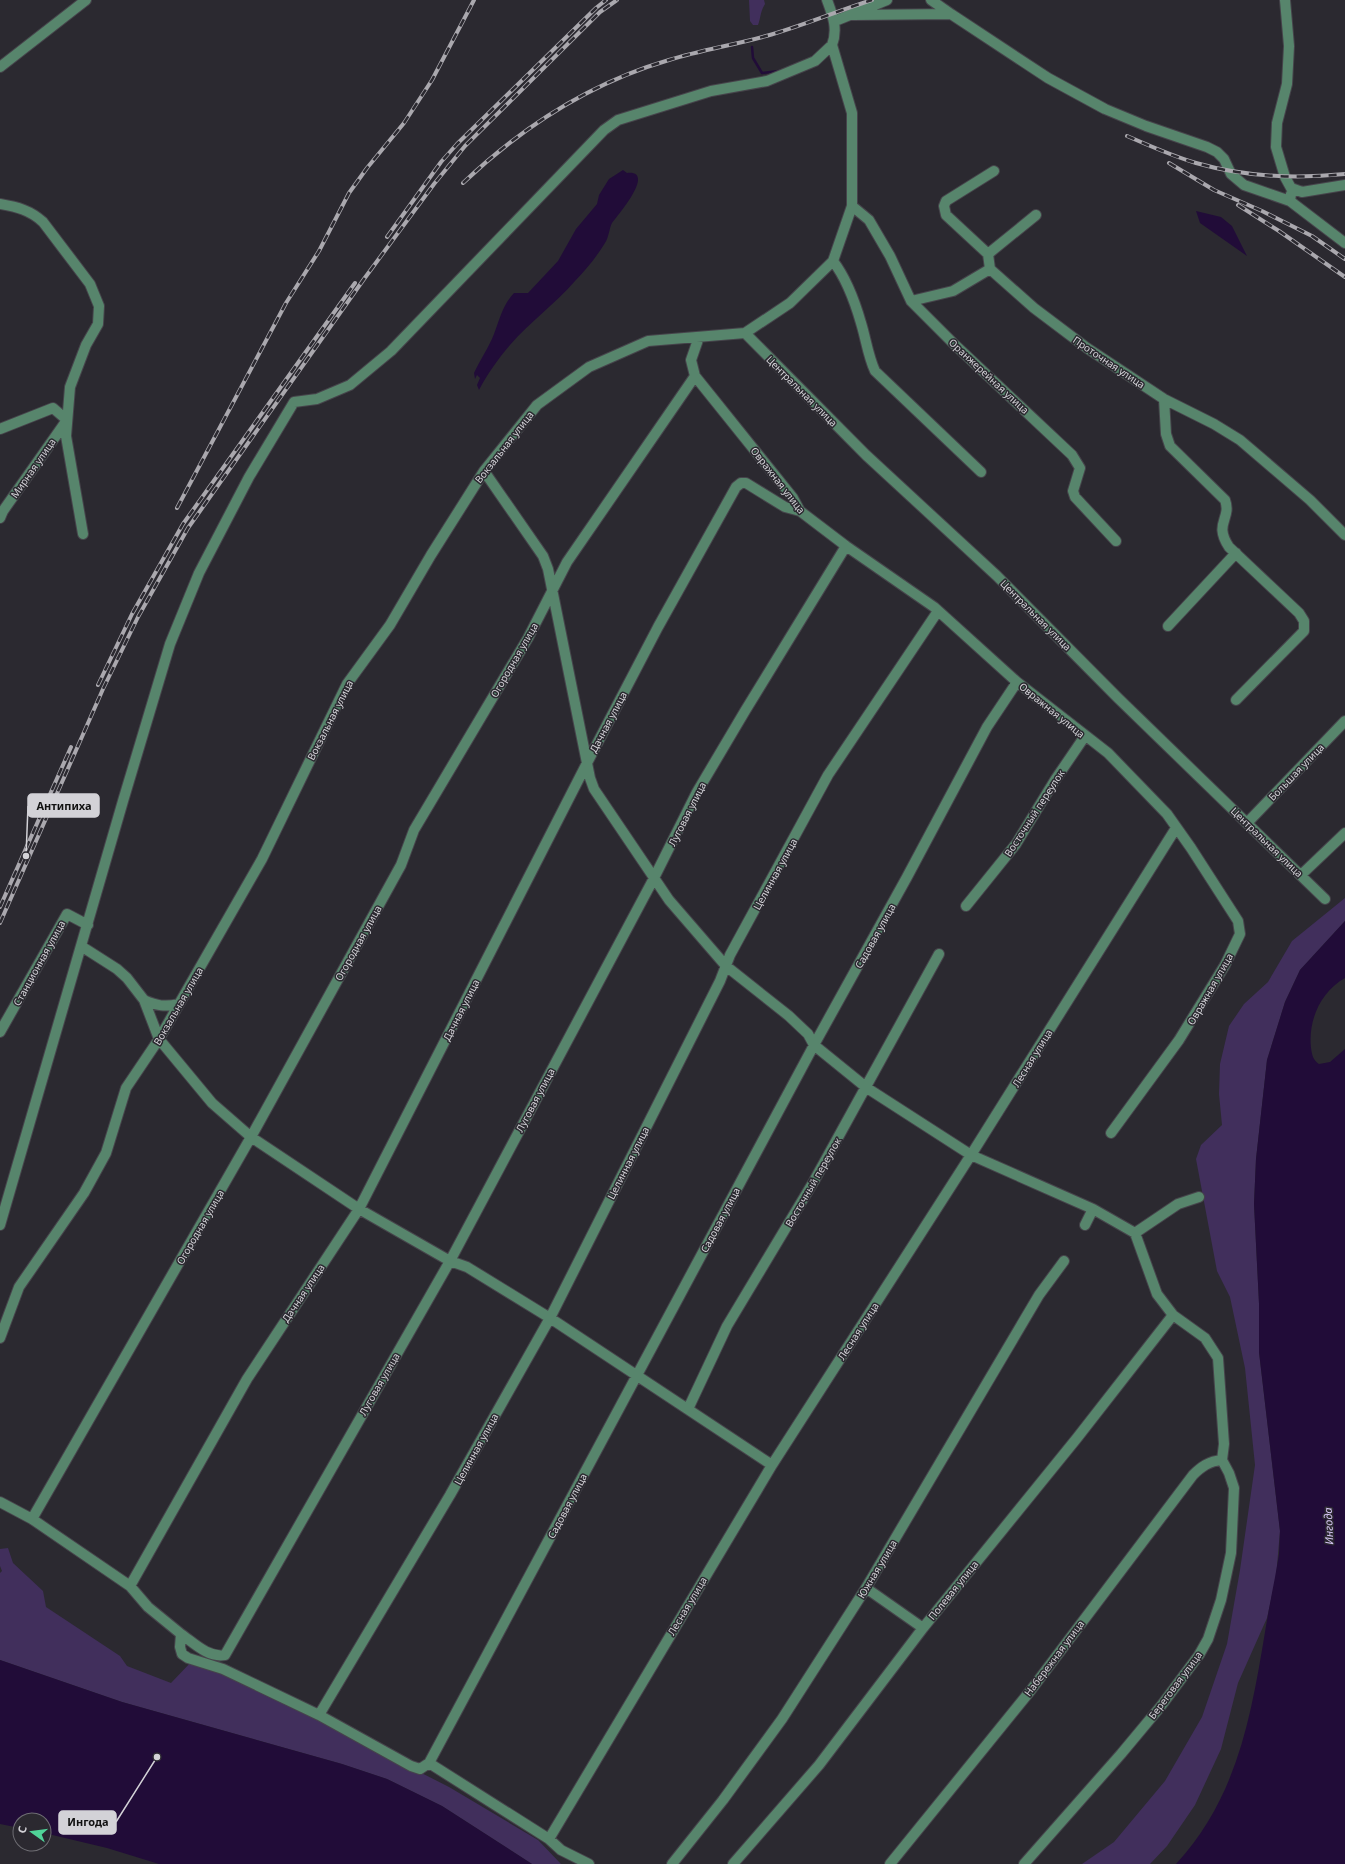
<svg xmlns="http://www.w3.org/2000/svg" width="1345" height="1864" font-family="'Noto Sans',sans-serif">
	<rect width="100%" height="100%" fill="#2b2930"/>
	<path fill="#412f5c" d="M749 0H764L765 4C760 12 761 17 758 25H753L750 21Z
		M1345 898V921L1300 970 1285 1002 1267 1060 1256 1159 1254 1204 1259 1303V1352L1280 1531 1276 1577 1267 1618 1238 1683 1221 1749 1195 1805 1167 1846 1150 1864H1082L1114 1842 1165 1781 1202 1717 1227 1644 1240 1570 1255 1465 1245 1368 1230 1297 1217 1271 1196 1159 1201 1145 1222 1125 1219 1094 1220 1064 1229 1026 1244 1004 1268 982 1292 941Z
		M8 1548 13 1563 43 1591 46 1607 120 1656 127 1666 171 1683 193 1660 215 1668 449 1787 538 1840 561 1864H532L442 1806 387 1779 342 1764 122 1702 0 1660V1573L2 1571 0 1566V1549Z"/>
	<path fill="#210c38" d="M623 170 627 173C657 170 617 216 612 223 609 229 609 237 605 243 597 256 586 270 575 281 555 304 530 322 510 345 498 359 488 373 479 390L477 385 480 378 477 375 475 379 474 373C480 360 489 347 494 334 500 319 502 306 514 293H528L558 261 576 229 597 204 599 195 609 179Z
		M1196 211 1221 217 1232 226 1247 256 1200 223Z
		M1345 921V978C1320 992 1308 1021 1311 1048 1312 1055 1313 1060 1319 1064L1330 1062 1345 1049V1864H1176C1237 1798 1251 1717 1265 1632 1269 1606 1275 1580 1279 1554L1280 1531 1259 1352V1303L1254 1204 1256 1159 1267 1060 1285 1002 1300 970Z
		M0 1660 122 1702 342 1764 387 1779 442 1806 532 1864H159L107 1848 44 1833V1820H20V1828L0 1824Z"/>
	<g fill="none" stroke-linecap="round" stroke-linejoin="round">
		<path stroke="#210c38" stroke-width="2.5" d="M752 47 753 58 762 73 779 71"/>
		<defs>
			<path id="minor" d="M931 0 951 14
				M1285 0 1289 46 1287 84 1277 123 1276 147 1285 177 1291 188 1302 192 1345 185
				M854 15 951 14 1048 78 1105 109 1146 126 1207 147 1217 152 1224 159 1231 174 1244 185 1290 201
				M835 21 887 0
				M0 67 86 0
				M994 171 946 201 944 206 946 215 988 254 990 269 1034 308 1087 348 1164 399 1214 424 1240 440 1310 500 1345 535
				M1291 194 1290 201 1345 243
				M0 204C17 207 30 210 43 222L90 284 99 306 98 324 86 345 70 387 66 436 83 534
				M852 206 869 220 890 256 911 301 953 343 1072 455 1080 468 1073 491 1075 497 1116 541
				M988 254 1036 215
				M833 261C846 278 855 302 861 323 866 339 868 356 875 371L981 472
				M911 301 953 291 990 269
				M745 333 866 455 997 576 1118 698 1325 899
				M699 337 691 360 695 376 793 498 800 511 846 546 934 607 1017 682 1108 753 1167 814 1191 848 1238 921 1240 934 1225 965 1179 1040 1111 1133
				M1164 399 1166 434 1170 446 1225 500C1232 519 1213 523 1229 547L1299 613 1304 621V631L1236 700
				M0 429 53 408 67 420 3 511 0 518
				M484 471 543 556 548 569 590 778 594 789 669 900 726 966 789 1016 808 1034 814 1045 867 1088 971 1155 1093 1209 1135 1233
				M1168 626 1236 553
				M1248 822 1345 721
				M1301 875 1345 833
				M966 906 1016 844 1055 780 1085 736
				M81 946 117 969 127 978 144 1000 159 1039 212 1103 251 1137 359 1209 450 1261 467 1267 550 1318 772 1465
				M144 1000C157 1006 165 1007 179 1004
				M0 1032 67 914 88 925
				M0 1225 123 801 170 644 199 573 249 477 294 402 317 399 350 385 391 351 604 130 618 120 711 91 767 81 815 61 832 45
				M1085 1225 1093 1209
				M1135 1233 1178 1204 1199 1197
				M0 1338 19 1287 84 1193 106 1153 126 1088 159 1039 262 859 347 684 390 625 431 555 484 471 537 405 589 367 648 341 745 333 790 303 833 261 852 206V113L832 45C838 29 833 16 827 0
				M688 1409 727 1326 814 1181 939 954
				M0 1502 32 1519 130 1586 148 1607 181 1634 180 1647 182 1654 188 1658 223 1669 319 1715 411 1766 420 1769 429 1763 549 1839 561 1850 589 1864
				M32 1519 251 1137 401 865 414 830 528 638 567 562 695 376
				M130 1586 247 1379 359 1209 587 763 658 627 736 487 741 483H746L785 507 800 511
				M866 1588 923 1628
				M181 1634C194 1643 208 1658 225 1655L450 1261 654 878 697 792 745 711 846 546
				M319 1715 450 1495 550 1318 720 981 730 955 828 775 938 611
				M429 1763 814 1045 907 877 987 727 1017 682
				M549 1839 772 1465 971 1155 1176 828
				M672 1864 723 1800 782 1719 866 1588 1039 1295 1064 1261
				M733 1864 819 1765 923 1628 1077 1438 1173 1315
				M890 1864 1031 1690 1193 1475C1201 1467 1209 1461 1222 1460
				M1024 1864 1121 1754 1161 1706 1199 1655 1208 1639 1221 1600 1231 1553 1234 1488 1229 1473 1222 1460 1224 1444 1218 1358 1205 1338 1173 1315 1157 1294 1135 1233"/>
		</defs>
		<use href="#minor" stroke="#46444b" stroke-width="12"/>
		<use href="#minor" stroke="#57856c" stroke-width="10"/>
		<defs>
			<path id="rail" d="M1127 136C1150 146 1172 156 1196 163 1245 177 1295 179 1345 174
				M1169 163 1214 190 1262 211 1312 236 1345 259
				M463 183C522 127 590 83 669 60 701 50 734 45 766 36 802 26 837 11 872 0
				M1238 205 1279 231 1345 277
				M387 237 441 162 457 144 596 8 606 0
				M177 508 286 303 319 251 349 193 367 168 404 123 432 80 474 0
				M98 685 132 614 183 524 355 283
				M0 907 71 747
				M0 923 103 689 138 617 188 528 364 279 434 184 465 146 600 12 617 0"/>
		</defs>
		<use href="#rail" stroke="#aaa8ae" stroke-width="4"/>
		<use href="#rail" stroke="#2b2930" stroke-width="2.5" stroke-dasharray="8" stroke-linecap="butt"/>
	</g>
	<g text-anchor="middle" dominant-baseline="central" stroke-width="3" stroke-linejoin="round" paint-order="stroke">
		<g font-size="10" fill="#d3d2d7" stroke="#2b2930">
			<text transform="translate(1109 362) rotate(34)">Проточная улица</text>
			<text transform="translate(989 376) rotate(43)">Оранжерейная улица</text>
			<text transform="translate(802 391) rotate(45)">Центральная улица</text>
			<text transform="translate(504 447) rotate(-52)">Вокзальная улица</text>
			<text transform="translate(33 468) rotate(-55)">Мирная улица</text>
			<text transform="translate(778 480) rotate(52)">Овражная улица</text>
			<text transform="translate(1036 615) rotate(45)">Центральная улица</text>
			<text transform="translate(514 660) rotate(-60)">Огородная улица</text>
			<text transform="translate(1052 710) rotate(39)">Овражная улица</text>
			<text transform="translate(330 720) rotate(-63)">Вокзальная улица</text>
			<text transform="translate(608 722) rotate(-62)">Дачная улица</text>
			<text transform="translate(1296 772) rotate(-46)">Большая улица</text>
			<text transform="translate(1034 813) rotate(-57)">Восточный переулок</text>
			<text transform="translate(687 814) rotate(-63)">Луговая улица</text>
			<text transform="translate(1267 842) rotate(44)">Центральная улица</text>
			<text transform="translate(775 874) rotate(-61)">Целинная улица</text>
			<text transform="translate(875 936) rotate(-61)">Садовая улица</text>
			<text transform="translate(358 943) rotate(-61)">Огородная улица</text>
			<text transform="translate(39 963) rotate(-61)">Станционная улица</text>
			<text transform="translate(1210 989) rotate(-60)">Овражная улица</text>
			<text transform="translate(178 1006) rotate(-60)">Вокзальная улица</text>
			<text transform="translate(461 1010) rotate(-63)">Дачная улица</text>
			<text transform="translate(1032 1058) rotate(-58)">Лесная улица</text>
			<text transform="translate(535 1100) rotate(-62)">Луговая улица</text>
			<text transform="translate(628 1163) rotate(-63)">Целинная улица</text>
			<text transform="translate(813 1182) rotate(-60)">Восточный переулок</text>
			<text transform="translate(720 1220) rotate(-62)">Садовая улица</text>
			<text transform="translate(200 1227) rotate(-60)">Огородная улица</text>
			<text transform="translate(303 1293) rotate(-56)">Дачная улица</text>
			<text transform="translate(858 1331) rotate(-57)">Лесная улица</text>
			<text transform="translate(379 1384) rotate(-60)">Луговая улица</text>
			<text transform="translate(476 1449) rotate(-61)">Целинная улица</text>
			<text transform="translate(567 1506) rotate(-62)">Садовая улица</text>
			<text transform="translate(877 1569) rotate(-59)">Южная улица</text>
			<text transform="translate(953 1590) rotate(-51)">Полевая улица</text>
			<text transform="translate(687 1606) rotate(-59)">Лесная улица</text>
			<text transform="translate(1054 1658) rotate(-53)">Набережная улица</text>
			<text transform="translate(1175 1685) rotate(-53)">Береговая улица</text>
		</g>
		<g font-size="11" font-style="italic" fill="#d7c6f5" stroke="#2b2930">
			<text transform="translate(1328 1526) rotate(-92)">Ингода</text>
		</g>
	</g>
	<path fill="none" stroke="#d3d2d7" stroke-width="1.5" d="M26 856L28 806M157 1757L116 1822"/>
	<g fill="#d3d2d7" stroke="#2b2930" stroke-width="1.5">
		<circle cx="26" cy="856" r="4"/>
		<circle cx="157" cy="1757" r="4"/>
	</g>
	<g fill="#d3d2d7" stroke="#d3d2d7" stroke-width="1.5">
		<rect x="28" y="794" width="71" height="23" rx="4"/>
		<rect x="59" y="1811" width="57" height="23" rx="4"/>
	</g>
	<g font-size="11" text-anchor="middle" font-weight="bold" fill="#111">
		<text x="64" y="810">Антипиха</text>
		<text x="88" y="1826">Ингода</text>
	</g>
	<g transform="translate(32 1832) rotate(284)"><circle r="19" fill="#2b2930" stroke="#6e6d73"/>
	<path d="M0-3L7 15L0 10L-7 15Z" fill="#50d398"/>
	<text y="-6" font-size="11" font-weight="bold" text-anchor="middle" fill="#d3d2d7">С</text>
	</g>
</svg>
